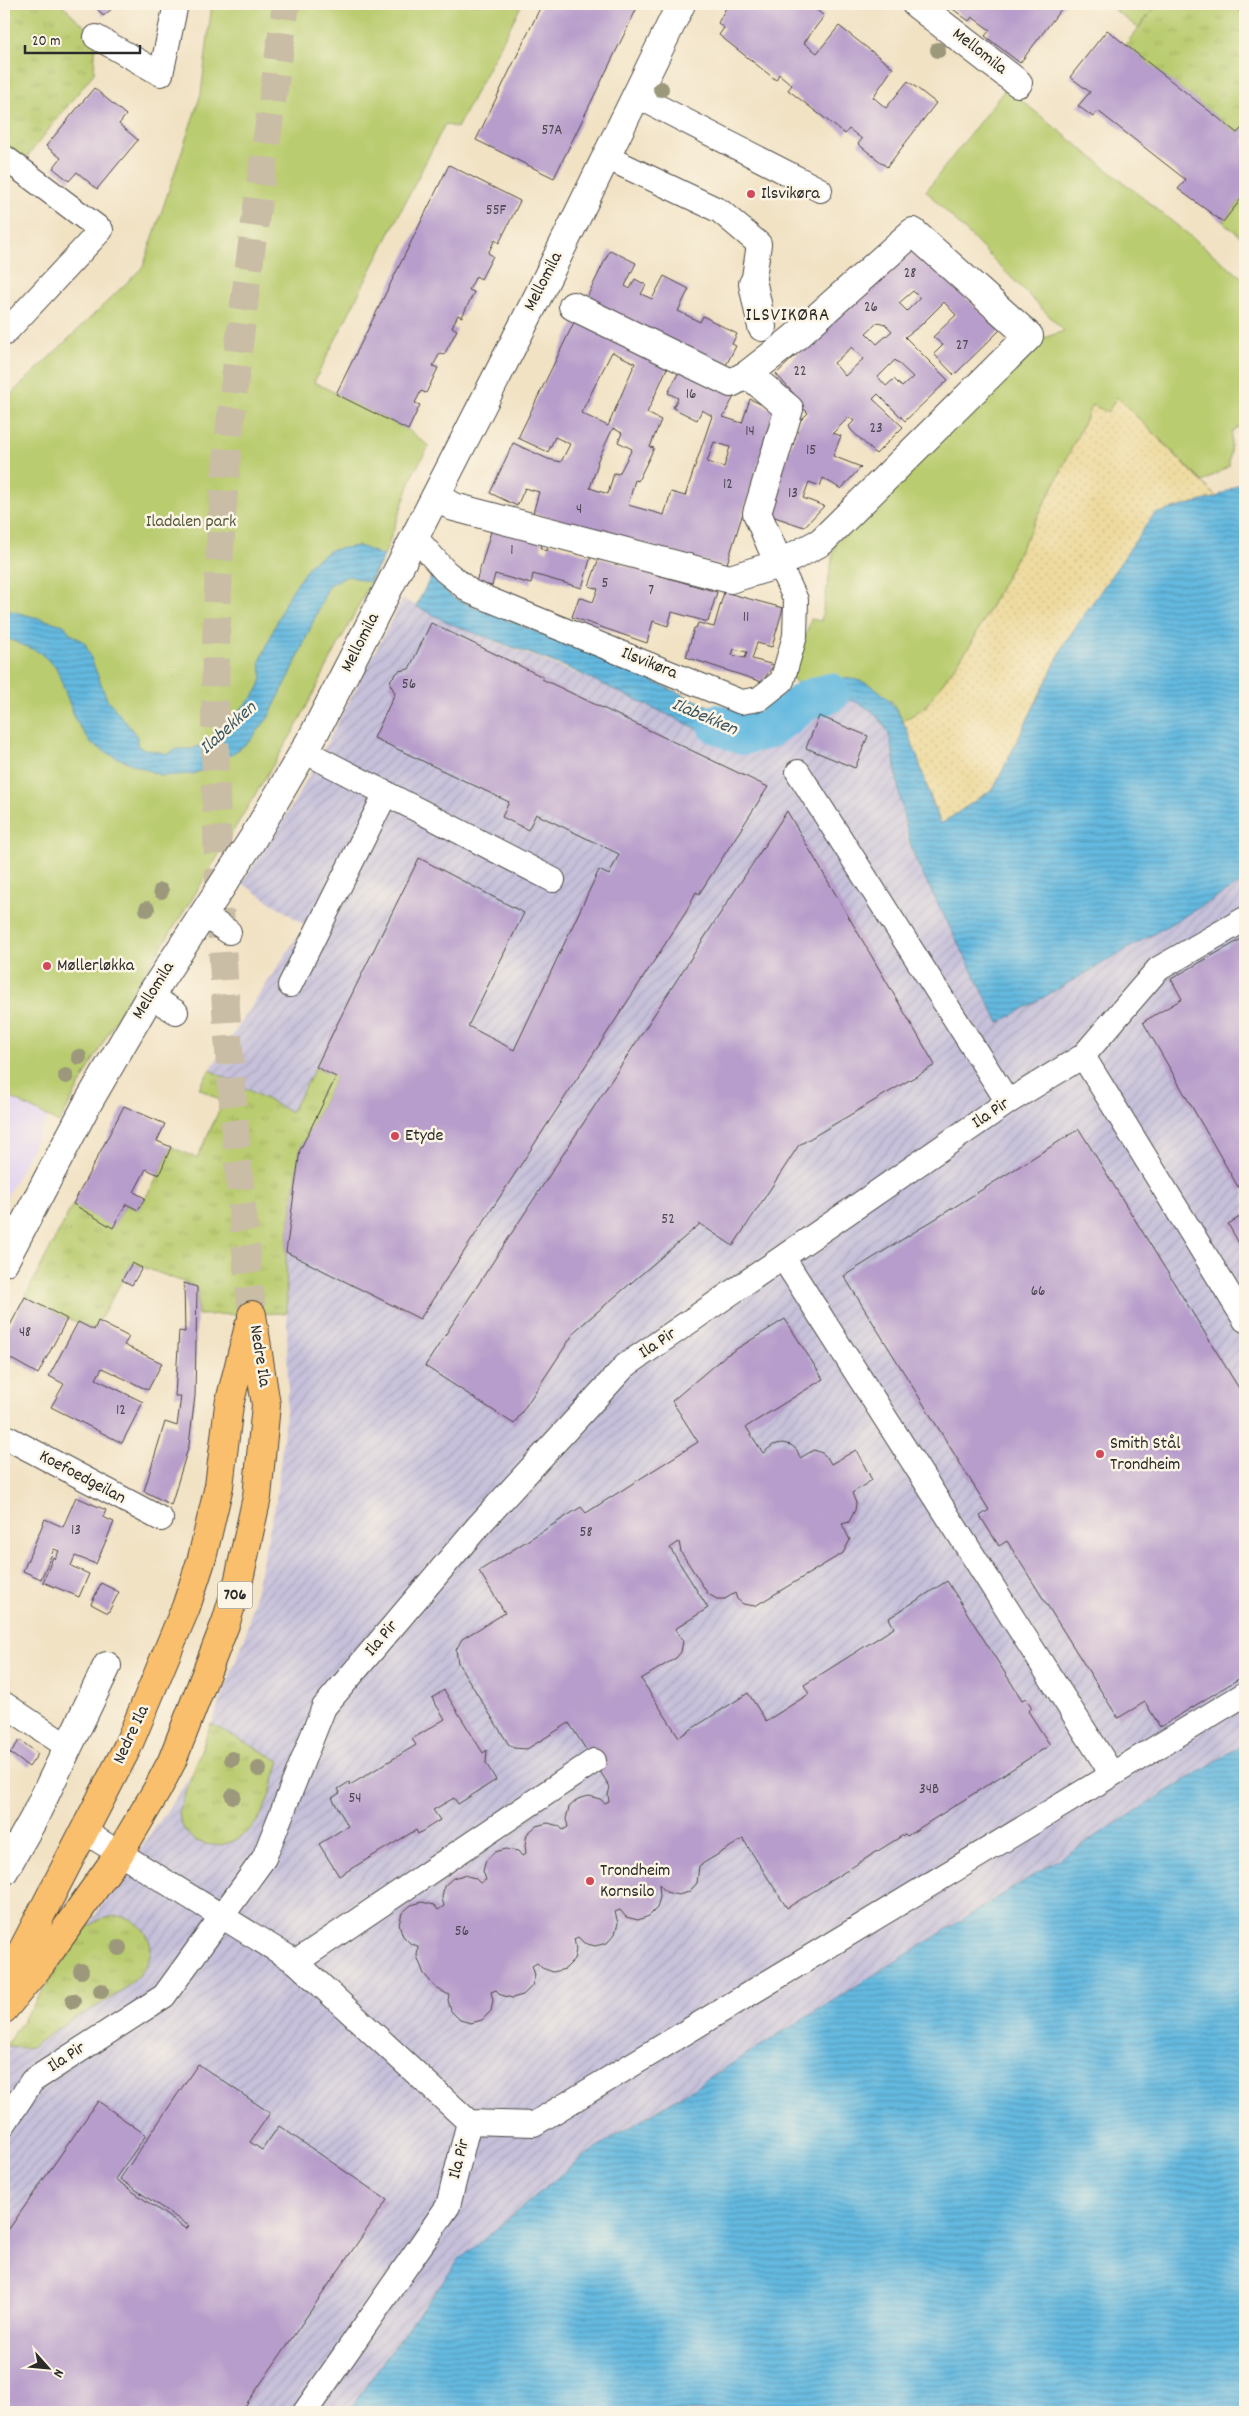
<svg xmlns="http://www.w3.org/2000/svg" width="1249" height="2416" font-family="Dekko,sans-serif">
	<defs>
		<pattern id="industrial-furrows" width="10" height="10" patternUnits="userSpaceOnUse" patternTransform="scale(1.25)"><rect width="10" height="10" fill="#c6c0da"/><path d="M-1 1l2-2M0 10L10 0M9 11l2-2" fill="none" stroke="#aaa5bb"/></pattern>
		<pattern id="grass-tufts" width="24" height="20" patternUnits="userSpaceOnUse" patternTransform="scale(1.25)"><rect width="24" height="20" fill="#bacc6f"/><path d="M3 7l-1-3M5 7V3M7 7l1-3M15 17l-1-3M17 17v-4M19 17l1-3" fill="none" stroke="#a0af60"/></pattern>
		<pattern id="sand-dots" width="8" height="8" patternUnits="userSpaceOnUse" patternTransform="scale(1.25)"><rect width="8" height="8" fill="#eeda9e"/><path d="M2 2h.1M6 6h.1" fill="none" stroke="#cb8" stroke-width="1.8" stroke-linecap="round"/></pattern>
		<pattern id="water-rules" width="6" height="5" patternUnits="userSpaceOnUse" patternTransform="scale(1.25)"><rect width="6" height="5" fill="#64b9e0"/><path d="M0 2.5h6" fill="none" stroke="#5397b6"/></pattern>
	</defs>
	<rect width="100%" height="100%" fill="#fcf5e5"/>
	<filter id="ink" filterUnits="userSpaceOnUse"><feTurbulence type="fractalNoise" baseFrequency=".02" numOctaves="2"/><feDisplacementMap in="SourceGraphic" scale="10" xChannelSelector="R" yChannelSelector="G"/><feConvolveMatrix kernelMatrix="1 2 1 2 8 2 1 2 1" color-interpolation-filters="sRGB"/></filter>
	<filter id="wash" filterUnits="userSpaceOnUse"><feTurbulence type="fractalNoise" baseFrequency=".0096" numOctaves="4" result="noise"/><feDisplacementMap in="SourceGraphic" scale="20" xChannelSelector="R" yChannelSelector="G"/><feGaussianBlur stdDeviation="1.12" result="paint"/><feColorMatrix in="noise" values="0 0 0 0 0 0 0 0 0 0 0 0 0 0 0 0 0 1.4 0 .05"/><feComposite in="paint" operator="in"/></filter>
	<g filter="url(#wash)">
		<rect width="100%" height="100%" fill="#f1e2c4"/>
		<path fill="#e3d3f2" d="M4 1094 48 1117 4 1202Z"/>
		<path fill="url(#industrial-furrows)" d="M403 599 451 624 759 746 787 728 810 708 826 699 846 698 864 705 880 719 890 738 906 837 916 861 999 1023 1245 881V1743L581 2158 459 2260 385 2359 348 2412H4V2049L192 1774 245 1637 276 1501 288 1393 286 1252 300 1150 312 1124 316 1067 291 1112 210 1070 305 925 242 883 284 820 325 747Z"/>
		<path fill="url(#grass-tufts)" stroke="#727c4d" d="M4 4H61L96 37 94 73 18 168 4 157Z
			M1158 4H1184L1192 9 1196 4H1231L1245 15V131L1242 128 1237 133 1125 45Z
			M1245 194V240L1223 222Z
			M316 1067 336 1077 300 1150 286 1251 287 1313 198 1315 197 1287 132 1263 94 1330 78 1322 67 1319 25 1297 73 1204 113 1227 126 1204 138 1210 159 1175 171 1147 197 1158 223 1102 199 1088 210 1070 291 1112Z
			M211 1724 280 1761C274 1778 270 1799 261 1815 249 1837 222 1853 197 1841 185 1835 179 1823 179 1810Z
			M116 1916C129 1917 137 1921 145 1932 173 1974 91 2009 64 2024 54 2030 41 2042 33 2046 24 2050 16 2047 6 2045L85 1929 100 1919Z"/>
		<path fill="url(#sand-dots)" stroke="#8c8264" d="M1117 397 1217 497 1154 515 1066 641 994 788 941 824 903 721 925 707 971 644 1057 479 1092 404Z"/>
		<path fill="#bacc6f" stroke="#727c4d" d="M212 4H522L457 128 445 124 314 382 408 430 429 446 414 472 384 556 296 727 192 899 121 1010 59 1123 4 1094V401L143 267 201 94Z
			M1107 4H1158L1138 28Z
			M1006 88 1245 280V423L1232 431 1229 466 1203 482 1117 397 1108 412 1092 405 1057 479 971 644 925 707 903 721 892 701 819 683 802 689 792 678 811 619 821 621 835 544 1041 339 1064 331 926 191Z"/>
		<path fill="url(#water-rules)" stroke="#487286" d="M1245 480V881L999 1023 916 861C905 832 901 803 896 772 894 761 893 749 890 738 882 713 855 694 828 699 813 702 799 718 787 728L776 710C798 693 822 675 851 679 912 687 918 779 941 824L994 788 1066 641 1154 514 1217 497Z
			M359 546 384 556 369 582 348 576 329 585 291 673 268 718 250 741 221 762 193 774 162 776 113 756 91 743 76 721 56 667 39 652 4 637V609L64 625 70 633 85 643 107 699 137 736V745L141 748 167 754 177 749H193L207 742 253 697 259 687 262 678 260 662 286 600 310 564 330 550Z
			M431 577 454 598 599 657 737 719 750 721 762 718 774 738 759 746 726 742 566 667 451 624 416 606Z
			M1245 1743V2412H348L385 2359 459 2260 581 2158Z"/>
		<g fill="none" stroke-linecap="round" stroke-linejoin="round">
			<path stroke="#64b9e0" stroke-width="40" d="M717 724 743 735 768 729 807 700 830 693"/>
		</g>
		<g id="blocks">
			<path fill="#b79dcb" fill-rule="evenodd" d="M94 4H118L103 16Z
				M542 4H639L554 178 476 140Z
				M728 4H809L824 16 804 43 817 53 839 26 893 68 873 97 886 108 908 81 936 103 887 167 858 144 862 139 849 129 845 134 788 90 792 85 779 74 776 80 719 35 724 28 718 23Z
				M946 4H1065L1020 63 985 36 990 30 972 17 969 21Z
				M1231 4H1245V15Z
				M1107 30 1237 133 1242 128 1245 131V194L1223 222 1178 189 1186 180 1098 111 1093 117 1078 106 1090 92 1070 77Z
				M94 88 126 115 119 124 138 140 97 189 77 172 69 181 53 168 61 158 46 146Z
				M449 165 520 201 499 243 495 240 488 253 493 256 481 279 476 276 469 290 474 292 462 317 458 315 452 327 457 330 444 355 440 353 433 366 438 368 426 393 421 391 415 403 420 405 408 430 336 394Z
				M914 243 957 289 1000 330 954 375 934 354 943 345 933 337 956 315 944 302 921 325 905 337 948 380 905 421 878 394 873 399 903 427 876 454 851 430 849 426 854 421 849 417 833 433 841 436 833 456 861 467 841 489 823 478 820 486 809 482 803 498 824 506 804 527 766 514 800 421 808 413 791 396 794 394 776 374ZM913 291 920 298 907 311 899 303ZM878 322 885 324 892 331 877 344 866 333ZM852 347 863 359 845 376 834 363ZM895 360 913 377 902 387 894 379 886 386 878 377Z
				M610 250 636 263 625 286 630 289 635 279 646 285 641 294 652 299 664 276 689 289 678 311 700 322 703 316 737 334 732 344 736 346 723 371 585 301Z
				M578 314 671 359 647 413 661 420 650 447 654 448 638 481 635 480 628 505 664 515 671 492 685 496 712 416 702 410 697 420 673 408 678 398 668 393 683 364 736 393 723 417 742 423 750 399 775 411 726 567 533 513 539 492 525 488 517 506 490 493 513 443 548 459 561 462 570 444 555 437 548 452 518 438ZM612 352 635 363 608 426 581 413ZM613 428 622 433 618 442 632 449 619 474 614 473 608 494 590 488 598 463 597 462ZM714 442 730 447 724 467 707 462Z
				M492 528 542 542 541 549 547 551 549 543 591 556 582 588 533 574 531 584 495 574 492 586 476 582Z
				M599 558 717 592 708 622 672 612 668 626 653 621 647 643 572 617 579 597 593 602 598 589 589 586Z
				M724 592 783 608 772 647 757 643 752 659 774 665 762 682 686 657 694 628H696L698 623 714 627ZM734 649 747 652 745 658 732 655Z
				M431 623 543 677 542 679 768 787 699 894 696 892 686 912 420 1319 286 1252 300 1150 336 1077 316 1067 419 858 524 913 468 1026 514 1050 599 870 609 875 619 854 536 814 528 830 502 817 509 802 374 738 395 693 390 684 391 679 399 671 409 669Z
				M819 716 868 736 855 768 806 748Z
				M787 811 935 1065 799 1145 733 1246 700 1224 576 1330 514 1424 425 1366Z
				M1245 937V1189L1241 1192 1143 1022 1182 999 1171 979Z
				M124 1106 165 1124 157 1141 171 1147 159 1175 146 1169 134 1192 145 1198 138 1210 126 1204 113 1228 73 1204Z
				M1079 1129 1245 1398V1675L1160 1727 1145 1702 1118 1718 1007 1541 999 1546 980 1516 989 1510 844 1276Z
				M1245 1214V1242L1240 1245 1228 1224Z
				M132 1263 142 1268 132 1285 122 1280Z
				M184 1283 197 1287 195 1396 189 1445 171 1505 144 1491 165 1422 177 1426 181 1396H175L179 1331 185 1332Z
				M25 1297 67 1319 38 1374 4 1355V1337Z
				M785 1319 823 1379 746 1427 763 1453 773 1445 782 1443 791 1445 797 1450 800 1458 814 1450 822 1453 827 1457 831 1464 856 1450 872 1480 852 1493 856 1503 855 1510 849 1522 842 1524 850 1540 843 1553 755 1606 743 1604 737 1599 735 1593 725 1599H717L708 1594 681 1552 679 1542 670 1548 708 1608 675 1629 683 1641 681 1652 676 1658 641 1679 679 1737 748 1693 766 1721 809 1694 804 1685 894 1628 889 1618 947 1581 1022 1700 1026 1698 1032 1708 1028 1711 1050 1745 907 1836 905 1834 787 1908 743 1839 699 1866 697 1883 689 1892 678 1895 666 1892 659 1884 660 1897 657 1908 649 1916 638 1920 626 1917 620 1910 615 1912 618 1923 615 1934 607 1943 595 1946 584 1943 578 1937 574 1939 576 1949 574 1960 565 1969 553 1972 542 1968 537 1963 532 1966 535 1975 532 1986 523 1995 512 1998 501 1995 496 1990 491 1992 493 2000 491 2011 482 2020 471 2023 460 2020 451 2011 448 2000 449 1995 436 1988 424 1974 417 1956 418 1946 411 1944 403 1936 399 1924 402 1913 411 1905 422 1902 434 1905 438 1910 444 1906 442 1898 444 1886 453 1878 464 1875 475 1878 480 1883 486 1880 483 1871 486 1860 495 1852 506 1849 518 1851 522 1856 526 1853 525 1845 527 1834 536 1826 548 1823 559 1826 563 1830 568 1827 566 1819 569 1807 578 1799 589 1796 600 1799 605 1803 609 1801 608 1795 610 1787 569 1723 527 1749 514 1748 509 1745 458 1663 456 1650 462 1639 505 1613 479 1571 581 1507 586 1513 698 1442 672 1401 725 1356Z
				M98 1321 129 1337 124 1345 162 1363 148 1390 102 1368 96 1379 143 1402 122 1443 51 1407 64 1384 49 1376 78 1322 94 1330Z
				M76 1497 106 1510 103 1517 114 1522 96 1564 75 1556 71 1566 89 1574 79 1597 43 1582 53 1557 55 1559 59 1551 54 1549 41 1579 23 1571 45 1519 63 1527Z
				M101 1583 119 1592 108 1613 91 1604Z
				M444 1690 483 1753 487 1750 486 1763 496 1780 458 1804 454 1798 433 1810 440 1820 418 1834 416 1830 339 1876 319 1844 348 1826 332 1798 340 1793 338 1789 349 1782 350 1785 416 1745 412 1739 445 1719 432 1698Z
				M20 1740 38 1754 29 1767 10 1753Z
				M198 2064 270 2113 250 2142 262 2150 279 2126 387 2200 241 2412H4V2226L9 2229 98 2101 146 2135 115 2179 186 2229 189 2226 120 2179Z"/>
		</g>
	</g>
	<g filter="url(#ink)">
		<use href="#blocks" fill-opacity="0" stroke="#494642" stroke-width="1"/>
		<g fill="none" stroke-linecap="round" stroke-linejoin="round">
			<path stroke="#c9bda5" stroke-width="28" stroke-dasharray="28 14" stroke-linecap="butt" d="M252 1315C228 1060 205 806 220 549 231 366 261 185 286 4"/>
			<defs>
				<path id="service" d="M96 37 161 74 176 4
					M637 96 820 190
					M4 157 101 230 4 334
					M606 157 720 211 759 244 753 284
					M415 537 445 571 471 592 741 702 759 699 782 681 795 636 796 600 779 564
					M304 751 553 880
					M798 772 1008 1102
					M204 915 229 932
					M290 985 386 793
					M150 996 176 1012
					M1083 1056 1245 1320
					M784 1259 1112 1774
					M4 1436 161 1519
					M4 1704 68 1747
					M85 1832 296 1962 469 2122
					M296 1962 594 1761
					M469 2122 534 2124 1245 1694
					M4 2124 32 2081 164 1996 264 1858 324 1707 479 1525 625 1366 1008 1102 1083 1056 1158 969 1245 919
					M305 2412 448 2206 469 2122"/>
				<path id="pedestrian" d="M753 284 762 327
					M748 374 789 409 757 513 779 564
					M436 496 454 507 730 579 779 564 821 542 1029 336 913 232 794 338 748 374 731 383 573 306"/>
				<path id="minor" d="M916 4 1018 83
					M4 1262 85 1108 150 996 252 840 314 734 541 290 681 4
					M4 1871 33 1820 107 1666"/>
				<path id="trunk" d="M4 1986 127 1748 186 1607 202 1558 219 1486 229 1405 249 1326
					M4 2009 41 1964 119 1854 157 1790 172 1761 226 1622 239 1579 257 1497 266 1405 252 1315"/>
			</defs>
			<use href="#service" stroke="#494642" stroke-width="26"/>
			<use href="#pedestrian" stroke="#494642" stroke-width="30"/>
			<use href="#minor" stroke="#494642" stroke-width="30"/>
			<use href="#trunk" stroke="#494642" stroke-width="30"/>
			<use href="#service" stroke="#fff" stroke-width="24"/>
			<use href="#pedestrian" stroke="#fff" stroke-width="28"/>
			<use href="#minor" stroke="#fff" stroke-width="28"/>
			<use href="#trunk" stroke="#f9bf6d" stroke-width="28"/>
		</g>
		<g fill="#9c987b">
			<circle cx="938" cy="50" r="8"/>
			<circle cx="661" cy="89" r="8"/>
			<circle cx="161" cy="891" r="8"/>
			<circle cx="147" cy="909" r="8"/>
			<circle cx="79" cy="1057" r="8"/>
			<circle cx="66" cy="1076" r="8"/>
			<circle cx="232" cy="1759" r="8"/>
			<circle cx="259" cy="1769" r="8"/>
			<circle cx="233" cy="1796" r="8"/>
			<circle cx="119" cy="1948" r="8"/>
			<circle cx="81" cy="1971" r="8"/>
			<circle cx="101" cy="1991" r="8"/>
			<circle cx="73" cy="2001" r="8"/>
		</g>
	</g>
	<g fill="#d1495b" stroke="#fcf5e5" stroke-width="2">
		<circle cx="751" cy="194" r="5"/>
		<circle cx="47" cy="966" r="5"/>
		<circle cx="395" cy="1136" r="5"/>
		<circle cx="1100" cy="1454" r="5"/>
		<circle cx="590" cy="1881" r="5"/>
	</g>
	<g text-anchor="middle" dominant-baseline="central" stroke-width="5" stroke-linejoin="round" paint-order="stroke">
		<g font-size="15" fill="#4e4853">
			<text x="552" y="131">57A</text>
			<text x="496" y="211">55F</text>
			<text x="910" y="274">28</text>
			<text x="871" y="308">26</text>
			<text x="962" y="346">27</text>
			<text x="800" y="372">22</text>
			<text x="691" y="395">16</text>
			<text x="876" y="429">23</text>
			<text x="750" y="432">14</text>
			<text x="811" y="451">15</text>
			<text x="728" y="485">12</text>
			<text x="793" y="494">13</text>
			<text x="579" y="510">4</text>
			<text x="512" y="551">1</text>
			<text x="605" y="584">5</text>
			<text x="651" y="591">7</text>
			<text x="746" y="618">11</text>
			<text x="409" y="685">56</text>
			<text x="668" y="1220">52</text>
			<text x="1038" y="1292">66</text>
			<text x="25" y="1333">48</text>
			<text x="121" y="1411">12</text>
			<text x="76" y="1531">13</text>
			<text x="586" y="1533">58</text>
			<text x="929" y="1790">34B</text>
			<text x="355" y="1799">54</text>
			<text x="462" y="1932">56</text>
		</g>
		<rect fill="#fcf5e5" stroke="#6a6863" stroke-width="1" x="217.5" y="1581.5" width="35" height="27" rx="4"/>
		<g font-size="16" font-weight="bold" fill="#2b2b2b">
			<text x="235" y="1595">706</text>
		</g>
		<g font-size="18" fill="#2b2b2b" stroke="#fcf5e5">
			<text transform="translate(979 52) rotate(38)">Mellomila</text>
			<text transform="translate(544 282) rotate(-63)">Mellomila</text>
			<text transform="translate(361 643) rotate(-63)">Mellomila</text>
			<text transform="translate(649 664) rotate(22)">Ilsvikøra</text>
			<text transform="translate(154 991) rotate(-58)">Mellomila</text>
			<text transform="translate(991 1114) rotate(-34)">Ila Pir</text>
			<text transform="translate(658 1344) rotate(-34)">Ila Pir</text>
			<text transform="translate(259 1356) rotate(81)">Nedre Ila</text>
			<text transform="translate(82 1478) rotate(28)">Koefoedgeilan</text>
			<text transform="translate(382 1639) rotate(-50)">Ila Pir</text>
			<text transform="translate(132 1735) rotate(-65)">Nedre Ila</text>
			<text transform="translate(67 2058) rotate(-33)">Ila Pir</text>
			<text transform="translate(460 2159) rotate(-76)">Ila Pir</text>
		</g>
		<g font-size="18" fill="#2b2b2b" stroke="#fcf5e5" text-anchor="start">
			<text x="761" y="194">Ilsvikøra</text>
			<text x="57" y="966">Møllerløkka</text>
			<text x="405" y="1136">Etyde</text>
			<text x="1110" y="1444">Smith Stål<tspan x="1110" dy="21">Trondheim</tspan></text>
			<text x="600" y="1871">Trondheim<tspan x="600" dy="21">Kornsilo</tspan></text>
		</g>
		<g font-size="18" fill="#565b3f" stroke="#fcf5e5">
			<text x="191" y="522">Iladalen park</text>
		</g>
		<g font-size="19" letter-spacing="1" fill="#2b2b2b" stroke="#fcf5e5">
			<text x="788" y="316">ILSVIKØRA</text>
		</g>
		<g font-size="19" font-style="italic" fill="#3c5661" stroke="#fcf5e5">
			<text transform="translate(704 718) rotate(23)">Ilabekken</text>
			<text transform="translate(229 729) rotate(-42)">Ilabekken</text>
		</g>
	</g>
	<rect width="1249" height="2416" fill="none" stroke="#fcf5e5" stroke-width="20"/>
	<g transform="translate(48 2368) rotate(117)" stroke="#fcf5e5" stroke-width="4" paint-order="stroke">
	<path d="M0-4L9 19L0 12L-9 19Z" fill="#2b2b2b"/>
	<text y="-8" font-size="14" font-weight="bold" text-anchor="middle" fill="#2b2b2b">N</text>
	</g>
	<path d="M25 45v8h115v-8" fill="none" stroke="#2b2b2b" stroke-width="2.5"/>
	<text x="32" y="45" font-size="15" fill="#2b2b2b" stroke="#fcf5e5" stroke-width="4" paint-order="stroke">20 m</text>
</svg>
